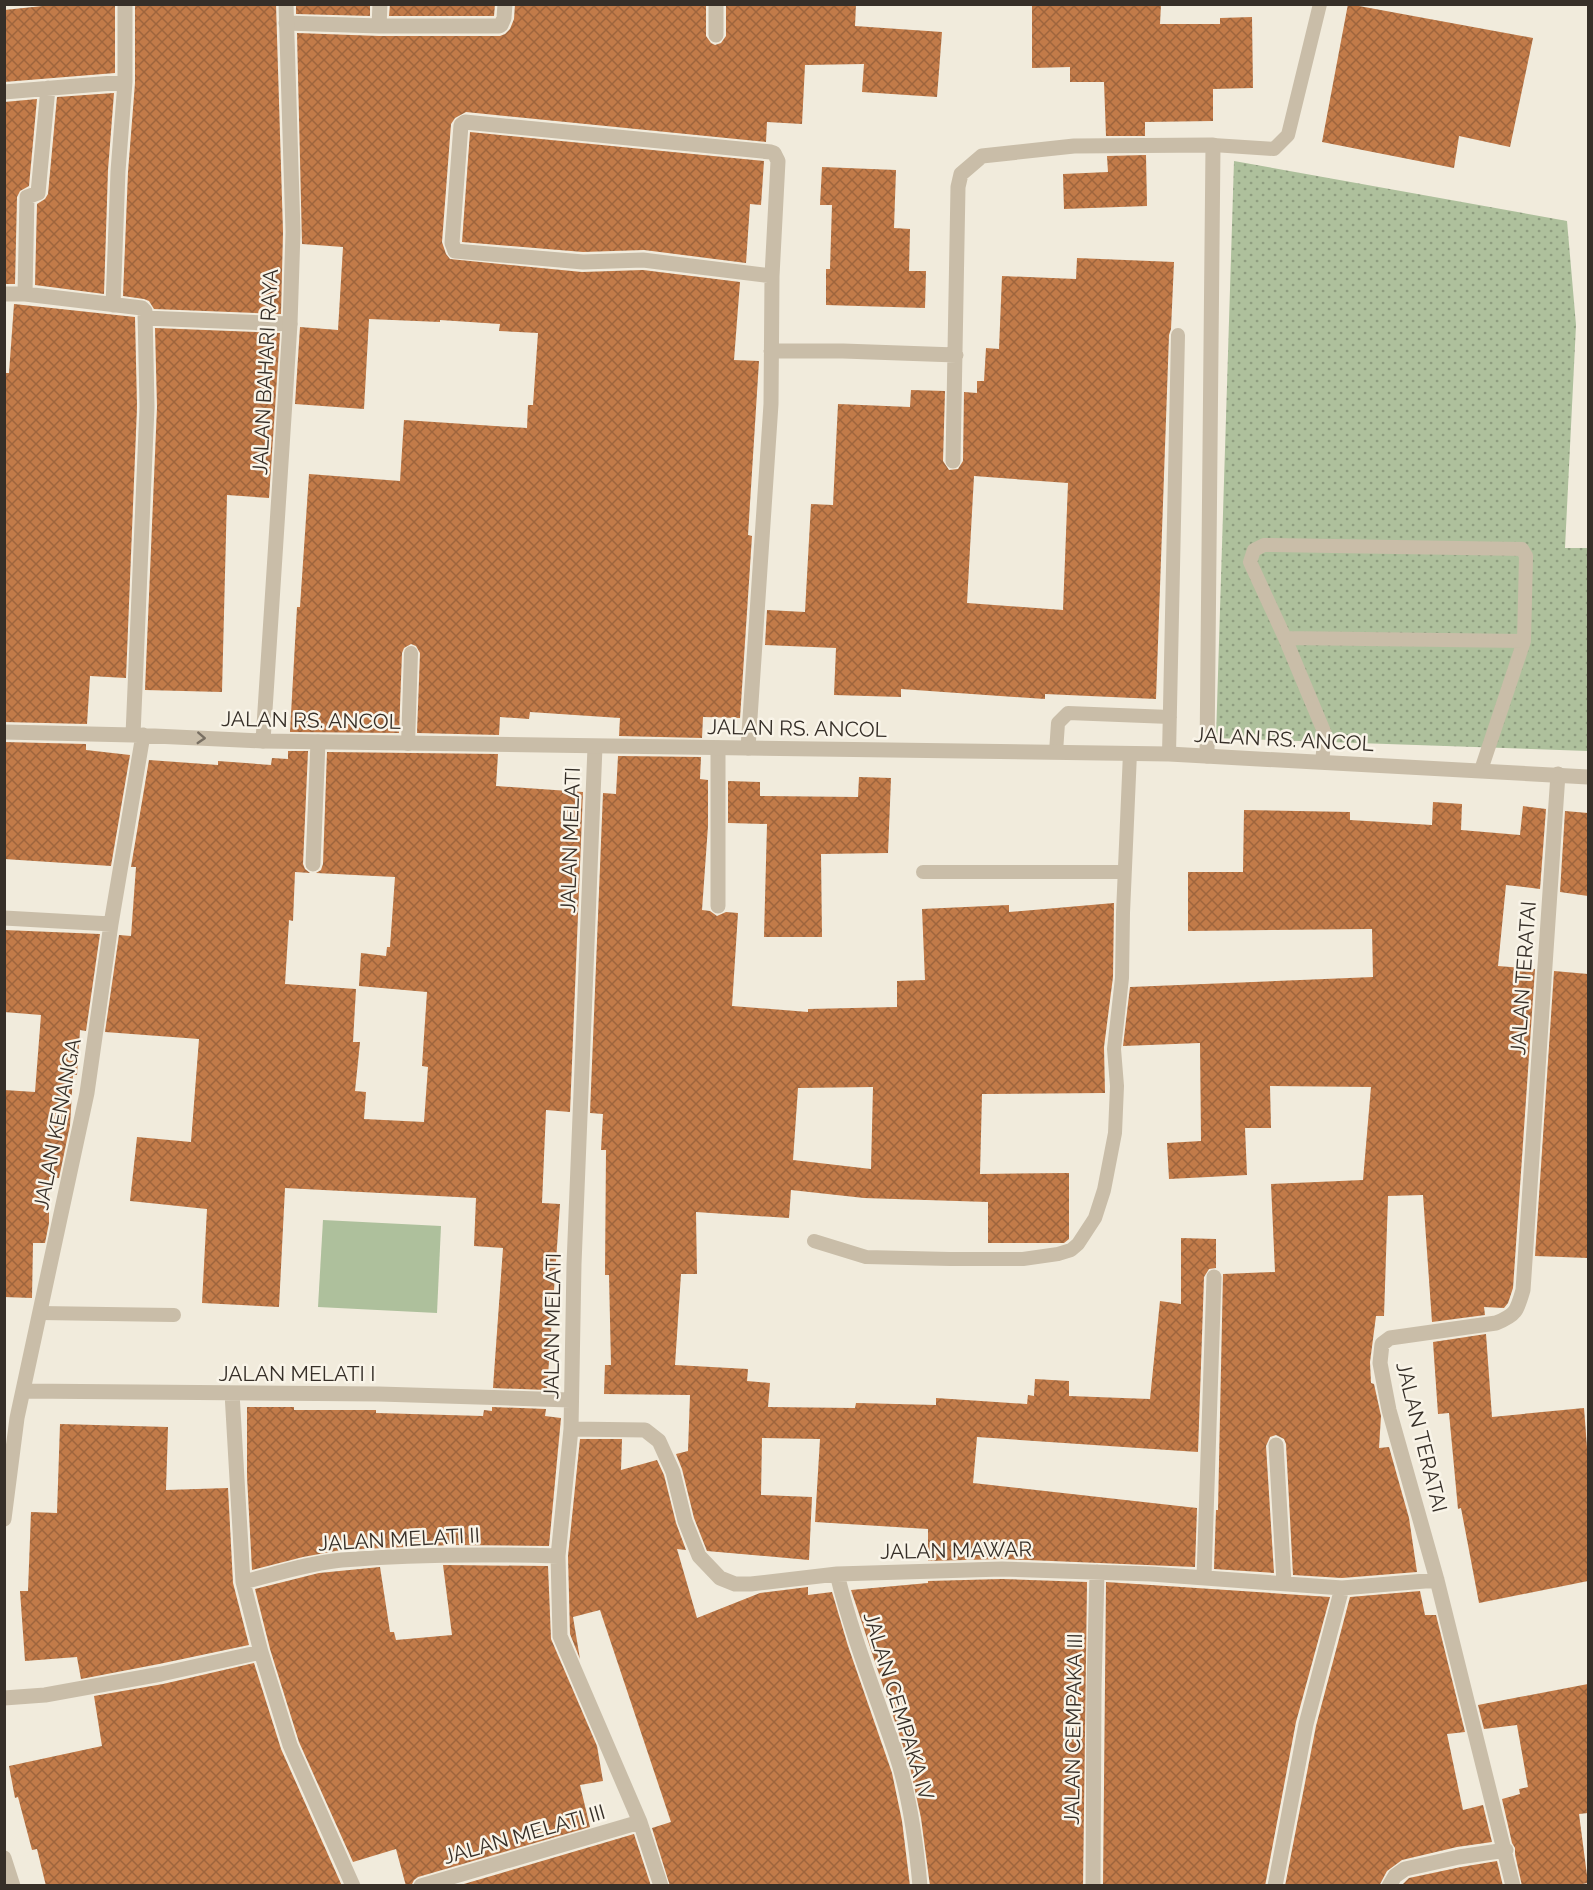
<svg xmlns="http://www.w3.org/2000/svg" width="1593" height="1890" font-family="Raleway,sans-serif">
	<defs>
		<pattern id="grass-dots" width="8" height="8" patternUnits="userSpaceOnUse" patternTransform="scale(1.5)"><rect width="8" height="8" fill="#aec09c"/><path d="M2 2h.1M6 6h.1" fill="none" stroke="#8e9c7f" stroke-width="1.8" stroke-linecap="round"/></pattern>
		<pattern id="building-cross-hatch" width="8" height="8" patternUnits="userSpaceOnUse" patternTransform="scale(1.5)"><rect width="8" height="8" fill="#c27b49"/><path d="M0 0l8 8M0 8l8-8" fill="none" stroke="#9e653d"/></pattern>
	</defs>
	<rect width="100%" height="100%" fill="#f1ebdc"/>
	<path fill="url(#grass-dots)" d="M1234 161 1567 221 1576 325 1565 548H1588V751L1216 738Z"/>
	<path fill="#aec09c" d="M323 1220 441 1226 437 1313 318 1307Z"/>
	<path fill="url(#building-cross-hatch)" fill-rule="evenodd" d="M62 4H115V73L4 82V10Z
		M135 4H276L283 232 281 314 154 309 149 301 144 299 123 296 128 172 135 83Z
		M296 4H370V16L296 14Z
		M390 4H495L494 16H389Z
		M515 4H706V36L711 43 715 45 721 43 726 36V4H856L855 26 942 32 937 97 862 92 864 64 805 65 802 124 767 122 766 142 466 112 455 118 451 124 442 242 446 254 450 259 582 272 643 270 740 282 734 360 759 361 748 535 752 536 740 718 703 717 702 738 619 736 620 718 530 712 529 719 500 717 499 735 417 733 420 653 416 646 411 644 404 648 402 653 399 733 290 732 297 607H300L309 474 400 481 404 420 527 428 528 405H533L538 333 499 331 500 324 440 320V322L369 319 364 409 295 404 300 327 338 330 343 247 302 244 297 33 379 36H500L505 34 510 29 514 19Z
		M1032 4H1161L1160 24H1220V18L1252 17 1253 88 1213 89V121L1145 122V136H1106L1104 82H1070V67L1032 68Z
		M1348 4 1533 38 1510 147 1459 136 1454 168 1322 142Z
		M114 93 108 170 104 294 35 285 37 204 45 199 48 194 57 97Z
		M37 99 29 186 20 191 17 197 15 284H4V102Z
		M470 132 764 161 761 205 750 204 746 263 644 250 583 252 462 242Z
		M1146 155 1147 206 1064 209 1063 174 1108 172 1107 156Z
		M822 167 896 170 894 228 910 229 909 271H926L925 308 826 305V269H830L832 205H820Z
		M1077 258 1174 262 1171 329 1169 335 1156 699 1045 694V699L901 689V697L834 695 836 648 765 645 767 610 805 612 811 504 833 505 838 404 910 407 911 390 945 391 943 461 949 470 958 469 963 461 964 392 977 393V381H984L986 348 999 349 1002 276 1076 279ZM974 476 1068 483 1063 610 967 603Z
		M14 304 135 317 137 407 126 678 90 676 87 724 4 722V373H9Z
		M155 328 280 333 269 498 227 495 222 692 145 690 157 407Z
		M4 742 86 744V750L130 755 111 866 4 859Z
		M288 751H308L303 864 305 869 310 873 295 872 293 921 289 920 285 984 356 989 353 1042H360L355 1091 366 1092 364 1119 424 1122 428 1067 422 1066 427 992 359 986 361 953 386 956 387 947H390L395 877 316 873 321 870 323 864 327 752 498 754 496 786 583 792 570 1112 546 1110 542 1203 560 1204 547 1390 493 1388 503 1248 474 1246 476 1198 285 1188 279 1307 202 1303 207 1209 130 1201 137 1137 191 1142 199 1039 105 1032 119 935 131 936 136 867H131L149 760 218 765V761L271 765 272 758 288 759Z
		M618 756 701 757 700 779 708 780V826L702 910 710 911 717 916 726 912 738 913 732 1006 808 1012V1009L897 1007V981L925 980 922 909 1009 905V912L1114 903 1113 977 1104 1047 1105 1093 982 1094 980 1174 1069 1173V1239L1064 1243H988V1202L864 1198 791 1190 789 1218 696 1212 697 1274H681L675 1365 748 1369 747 1381 770 1383 768 1407 855 1408 856 1403 936 1405V1398L1027 1404 1028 1395 1034 1396 1035 1379 1069 1381V1396L1150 1399 1160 1301 1181 1304V1238L1216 1239V1268L1209 1269 1204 1277 1198 1452 977 1437 973 1483 1197 1508 1195 1567 1002 1559 928 1561V1529L815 1522 820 1439 762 1438 761 1495 812 1497 809 1560 707 1551 694 1518 682 1469 676 1454 688 1451 690 1395 604 1394 605 1365H611L609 1275H605L606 1150H601L603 1114 590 1113 603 793 616 794ZM873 1087 871 1169 793 1160 798 1088Z
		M859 777 891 778 888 853 821 854 822 937H764L767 824 728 823V781L760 782V796L858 797Z
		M1433 802 1462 804 1461 830 1520 835 1523 806 1546 809 1540 889 1506 885 1498 966 1535 969 1513 1288 1508 1303 1504 1308 1484 1307 1485 1315 1432 1322 1423 1195 1388 1196 1384 1316H1376L1370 1362 1371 1383 1374 1384 1381 1416 1379 1448 1389 1447 1409 1518 1417 1572 1342 1578 1293 1575 1286 1444 1284 1439 1276 1435 1270 1437 1266 1446 1274 1573 1214 1569 1216 1510H1218L1223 1274 1275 1272 1271 1184 1363 1180 1371 1087 1270 1086 1271 1128H1245L1247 1175 1169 1179 1167 1143 1201 1141 1200 1043 1123 1046 1130 987 1373 977 1372 929 1188 931V872H1243L1244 810 1350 812V820L1432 825Z
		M1565 811 1588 813V896L1560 892Z
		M4 930 100 934 86 1031 80 1030 77 1075H73L70 1125 59 1178 49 1177V1223L45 1243H33L32 1298 4 1297V1090L35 1092 41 1015 4 1012Z
		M1554 971 1588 974V1258L1535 1256Z
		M1486 1334 1492 1417 1584 1408 1588 1460V1581L1479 1603 1461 1508 1458 1509 1449 1413 1438 1414 1433 1342Z
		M247 1407H294V1410H376V1413L483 1416 484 1410 492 1411V1407L546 1409 545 1416 561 1418 549 1546 450 1545 341 1550 303 1557 252 1570 247 1476Z
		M60 1424 168 1427 166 1490 228 1488 233 1583 249 1645 159 1664 81 1679 77 1657 25 1661 20 1591H28L31 1512 57 1513Z
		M580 1439H622L621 1470 657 1460 664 1475 676 1523 686 1550 677 1549 697 1618 760 1593 808 1587V1595L832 1592 848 1646 892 1773 902 1821 910 1886H670L652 1828 671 1822 600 1610 573 1617 580 1659 570 1634 568 1556Z
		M443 1565 548 1566 551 1639 597 1746 603 1781 580 1785 590 1827 418 1877 414 1880 411 1886H406L396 1849 353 1862 299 1742 270 1649 255 1589 319 1573 380 1567 390 1632H394L396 1640 452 1635Z
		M1002 1579 1087 1582 1083 1886H930L921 1818 910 1767 851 1590 928 1583V1581Z
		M1106 1582 1330 1597 1296 1722 1265 1886H1103Z
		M1420 1591 1425 1615H1436L1465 1732 1447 1734 1463 1810 1483 1805 1492 1842 1457 1847 1402 1860 1387 1871 1379 1886H1285L1316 1726 1350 1597Z
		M254 1663 281 1749 342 1886H46L37 1849 32 1850 18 1797 15 1798 9 1766 102 1746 94 1696 163 1684Z
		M1588 1684V1813L1579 1814 1588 1883 1570 1886H1522L1515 1854V1848L1512 1843 1502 1799 1520 1794 1519 1789 1528 1787 1517 1725 1484 1729 1478 1705Z
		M634 1834 651 1886H457Z
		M1497 1861 1503 1886H1401L1409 1878 1461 1867Z"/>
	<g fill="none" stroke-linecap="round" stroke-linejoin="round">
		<path stroke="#c9bda8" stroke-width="14" d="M1213 145 1274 149 1288 135 1320 4
			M1285 638 1524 641
			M408 744 411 653
			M1056 752 1058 723 1068 713 1170 717
			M1169 754 1178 335
			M1322 762 1325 734 1285 638 1250 562 1254 550 1264 545 1522 549 1526 556 1524 641 1481 770
			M923 872H1124
			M814 1241 866 1257 950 1259H1023L1058 1254 1071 1250 1078 1244 1095 1218 1104 1190 1115 1133 1117 1086 1114 1049 1122 978 1123 913 1130 753
			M40 1313 174 1315"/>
		<path stroke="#c9bda8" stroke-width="15" d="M716 4V35
			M286 23 379 26H499L501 25 504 18 505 4
			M379 26 380 4
			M4 92 125 82
			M4 294H25L142 308 145 311 147 407 133 735
			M25 294 27 197 38 193 48 88
			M113 305 118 171 125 82V4
			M145 318 290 324
			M771 351H843L956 355
			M953 461 958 187 961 174 982 156 1074 146 1213 145 1207 756
			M4 732 133 735 263 741
			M595 747 574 1264 571 1429 558 1556 560 1636 640 1822 661 1886
			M748 748 771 404 772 276 778 161 774 153 771 152 465 122 461 125 452 243 455 251 583 262 643 260 772 276
			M313 864 318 742
			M718 906V748
			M4 918 111 924
			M23 1391 379 1394 570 1400
			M232 1393 243 1582 261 1652 290 1745 353 1886
			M571 1429 645 1430 659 1441 673 1472 685 1521 699 1556 720 1578 735 1584H751L837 1574 1002 1569 1151 1574 1342 1588 1437 1580
			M1276 1445 1284 1583
			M4 1519 17 1418 87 1093 111 924 143 735
			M837 1574C852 1636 876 1695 896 1754 910 1796 916 1842 920 1886
			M1204 1577 1214 1277
			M243 1582C276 1574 309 1563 342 1560 414 1554 486 1554 558 1556
			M4 1698 45 1695 161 1674 261 1652
			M4 1858 13 1886
			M421 1886 640 1822
			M1093 1886 1094 1688 1097 1572
			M1275 1886 1306 1724 1342 1588
			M1389 1886 1395 1876 1405 1869 1459 1857 1506 1850
			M1513 1886 1437 1580 1389 1410 1380 1363 1382 1344 1390 1338 1496 1323C1516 1315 1517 1311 1523 1290L1558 774"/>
		<path stroke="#c9bda8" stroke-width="15" d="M286 4 293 232 290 324 263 741 1169 754 1588 777"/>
	</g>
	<defs><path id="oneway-chevron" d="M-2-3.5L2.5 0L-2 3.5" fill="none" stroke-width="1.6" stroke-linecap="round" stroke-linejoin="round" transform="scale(1.5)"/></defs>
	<use stroke="#786f62" href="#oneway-chevron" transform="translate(201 738) rotate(3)"/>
	<g text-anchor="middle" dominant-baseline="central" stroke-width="5" stroke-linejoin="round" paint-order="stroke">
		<g font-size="21" fill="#362f28" stroke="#f9f4e8">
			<text transform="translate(265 372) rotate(-87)">JALAN BAHARI RAYA</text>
			<text transform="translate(311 720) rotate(1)">JALAN RS. ANCOL</text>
			<text transform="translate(797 728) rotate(1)">JALAN RS. ANCOL</text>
			<text transform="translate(1284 739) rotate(3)">JALAN RS. ANCOL</text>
			<text transform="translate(570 840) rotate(-88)">JALAN MELATI</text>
			<text transform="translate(1523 978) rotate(-86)">JALAN TERATAI</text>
			<text transform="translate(57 1124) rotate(-79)">JALAN KENANGA</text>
			<text transform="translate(552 1326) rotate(-89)">JALAN MELATI</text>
			<text x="297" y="1373">JALAN MELATI I</text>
			<text transform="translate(1422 1437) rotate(76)">JALAN TERATAI</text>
			<text transform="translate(399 1539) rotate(-3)">JALAN MELATI II</text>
			<text transform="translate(956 1550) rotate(-1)">JALAN MAWAR</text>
			<text transform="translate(899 1706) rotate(73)">JALAN CEMPAKA IV</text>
			<text transform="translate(1073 1729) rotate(-89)">JALAN CEMPAKA III</text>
			<text transform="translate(524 1834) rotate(-16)">JALAN MELATI III</text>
		</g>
	</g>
	<rect width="1593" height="1890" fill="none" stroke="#362f28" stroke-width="12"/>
</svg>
